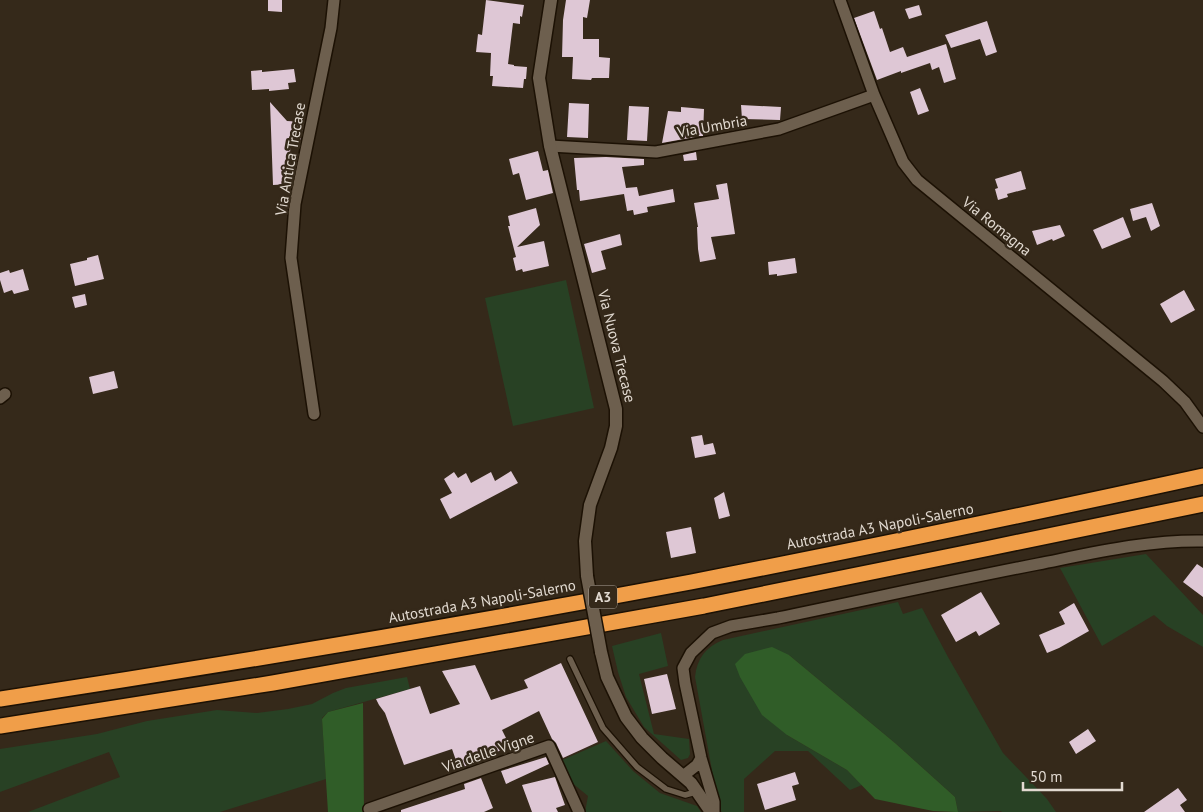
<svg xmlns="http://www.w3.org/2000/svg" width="1203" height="812" font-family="'PT Sans',sans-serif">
	<rect width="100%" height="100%" fill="#35291a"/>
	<path fill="#284124" d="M566 280 594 408 513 426 485 298Z
		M1146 554 1203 615V647L1167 626 1154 615 1102 646 1060 568Z
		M898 602 903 614 922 608 948 657 1003 753 1047 799 1056 812H1002L1001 811 958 812 955 797 895 743 789 655 787 735 847 770 862 785 850 790 808 751H775L744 779V812H722L719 809 695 677C697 658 706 647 723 640Z
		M661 633 668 666 639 674 654 734 689 739 690 754 688 758 681 760 644 727 626 697 618 672 612 646Z
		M407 677 410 689 328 712 322 718 326 779 220 812H28L120 777 109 752 0 792V749L97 734 147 721 217 710 257 713 288 709 312 704 333 693 346 688Z
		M606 741 633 771 660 793 697 806 701 812H585L588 796 571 782 560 761Z"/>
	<path fill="#305d28" d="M772 647 789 655 895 743 955 797 958 812 933 811 875 799 847 770 787 735 762 715 740 677 735 664 745 654Z
		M363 703 364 812H328L322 719 328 712Z"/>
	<path fill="#dec7d5" d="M268 0H282V12L268 11Z
		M486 0 524 5 522 17 520 16V24L513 23 508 64 514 65V66L527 67 526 79H524L523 88 492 86 493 76H490L491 53 476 52 478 34 482 35Z
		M566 0H590L587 18 583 17V39H599V57L610 58 609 78H592L591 80 572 79 573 57H562L563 20Z
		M919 5 922 15 909 19 905 9Z
		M874 11 880 29 882 28 890 52 903 47 907 57 946 44 956 79 944 83 939 67 932 70 930 63 901 73V71L877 80 854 18Z
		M987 21 997 52 986 56 980 39 951 48 945 35Z
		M294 69 296 82 288 83 289 89 269 91V89L252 90 251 71 262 70V72Z
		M920 88 929 111 918 115 910 92Z
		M270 102 287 121 304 122 300 142 290 143 291 184 273 185Z
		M569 103 589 104 588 138 567 137Z
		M741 105 781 107 780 120 742 119Z
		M629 106 649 107 647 141 627 140Z
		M681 107 704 109 703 136H695V137L662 143 668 111 681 112Z
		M538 151 543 171 548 170 553 193 526 200 519 173 513 175 509 159Z
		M696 152 697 160 684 161 683 155Z
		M606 157 644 159V165L622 167 626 188 637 187 639 196 673 189 675 202 647 207 648 212 634 215 633 210 627 211 624 194 580 201 579 190H577L574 158Z
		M1021 171 1026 189 1007 194 1008 197 998 200 995 189 998 188 995 179Z
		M727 183 735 234 711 237 716 259 700 262 698 249 697 227H698L694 203 719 199 716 185Z
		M1152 203 1160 226 1151 231 1146 217 1133 221 1130 209Z
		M536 208 540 225 517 247 544 241 549 266 523 272 522 269 516 271 513 258 516 257 508 226H510L508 216Z
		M1123 217 1131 237 1102 249 1093 230Z
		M1060 225 1065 236 1053 241 1052 239 1037 245 1032 231Z
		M620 234 622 245 601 251 606 269 592 273 584 244Z
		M98 255 104 279 75 286 70 264 87 260V258Z
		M795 258 797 273 777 276V274L769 275 768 262Z
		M23 269 29 290 14 294 12 290 4 293 0 280V273L9 270 10 273Z
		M1184 290 1195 310 1171 323 1160 304Z
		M85 294 87 305 75 308 72 297Z
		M114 371 118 388 93 394 89 377Z
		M702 435 704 445 713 443 716 454 695 458 691 437Z
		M511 471 518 483 450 519 440 499 452 493 444 479 454 472 458 478 466 473 471 483 491 472 495 481Z
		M724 492 730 516 719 519 714 498Z
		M691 527 696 553 671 558 666 532Z
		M1197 564 1203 568V597L1183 582Z
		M981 592 1000 624 979 636 976 631 956 642 941 615Z
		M1074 603 1089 631 1059 648 1047 653 1039 635 1065 624 1059 612Z
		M561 663 598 742 563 758 556 743 552 739 539 711 502 730 510 746 459 769 452 749 404 765 385 713 379 705 376 699 420 686 430 714 460 704 442 671 475 665 491 700 528 688 524 680Z
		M667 674 676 709 652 714 644 679Z
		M1088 729 1096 741 1076 754 1069 742Z
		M546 757 549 764 506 784 501 771Z
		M795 772 799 784 792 786 796 800 765 810 757 784Z
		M555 777 565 805 556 808 558 812H532L522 785Z
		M481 778 493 808 484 812H401V810L465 789 464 784Z
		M1178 788 1187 800 1180 805 1185 812H1144Z"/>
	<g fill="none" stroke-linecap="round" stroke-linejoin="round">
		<defs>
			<path id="service" d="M570 659 603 728 637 767 666 789 685 795 696 792"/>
			<path id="minor" d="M840 0 874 95 903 162 917 180 1163 381 1185 402 1203 427
				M550 146 656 152 779 129 874 95
				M0 398 5 394
				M314 414 291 258 295 204 331 28 334 0
				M683 776 697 765 701 758
				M369 809 549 746 579 812
				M714 812V802L701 758 685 683 683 668 691 653 712 633 731 626 778 618C865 600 951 581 1038 564 1093 553 1147 540 1203 541"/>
			<path id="tertiary" d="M551 0 539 78 550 146 616 409V426L611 448 590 505 585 541 587 576
				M601 652 607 677 626 717 642 738 662 758 691 783 711 812"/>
			<path id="motorway" d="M0 699C231 664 461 625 691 582 862 549 1033 513 1203 476
				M0 726 273 683 704 606 990 548 1203 504"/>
		</defs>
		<use href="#service" stroke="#1c1104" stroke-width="8"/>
		<use href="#minor" stroke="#1c1104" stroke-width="14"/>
		<use href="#tertiary" stroke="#1c1104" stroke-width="15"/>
		<use href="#motorway" stroke="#1c1104" stroke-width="18"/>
		<use href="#service" stroke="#6d5f4e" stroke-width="5.5"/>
		<use href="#minor" stroke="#6d5f4e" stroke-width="11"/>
		<use href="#tertiary" stroke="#6d5f4e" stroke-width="12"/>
		<use href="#motorway" stroke="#f09e49" stroke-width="15"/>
		<defs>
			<path id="tertiary-bridge" d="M587 576 601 652"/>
		</defs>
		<use href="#tertiary-bridge" stroke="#1c1104" stroke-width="15" stroke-linecap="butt"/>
		<use href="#tertiary-bridge" stroke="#6d5f4e" stroke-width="12"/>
	</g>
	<g text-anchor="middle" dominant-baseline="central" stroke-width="5" stroke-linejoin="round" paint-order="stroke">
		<rect fill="#35291a" stroke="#aea59a" stroke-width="1" x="589" y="585.5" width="28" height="23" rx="4"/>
		<g font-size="14" font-weight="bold" fill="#e2dad1">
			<text x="603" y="597">A3</text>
		</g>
		<g font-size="15" fill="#e2dad1" stroke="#35291a">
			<text transform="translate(712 126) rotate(-10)">Via Umbria</text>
			<text transform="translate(290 159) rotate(-80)">Via Antica Trecase</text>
			<text transform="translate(997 226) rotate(39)">Via Romagna</text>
			<text transform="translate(617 346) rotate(76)">Via Nuova Trecase</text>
			<text transform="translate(880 526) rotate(-11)">Autostrada A3 Napoli-Salerno</text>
			<text transform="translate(482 601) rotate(-10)">Autostrada A3 Napoli-Salerno</text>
			<text transform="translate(488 752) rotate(-19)">Via delle Vigne</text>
		</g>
	</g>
	<path d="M1023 782v8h99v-8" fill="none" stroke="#e2dad1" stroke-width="2.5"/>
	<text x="1030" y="782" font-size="15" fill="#e2dad1" stroke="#35291a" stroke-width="4" paint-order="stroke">50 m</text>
</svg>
